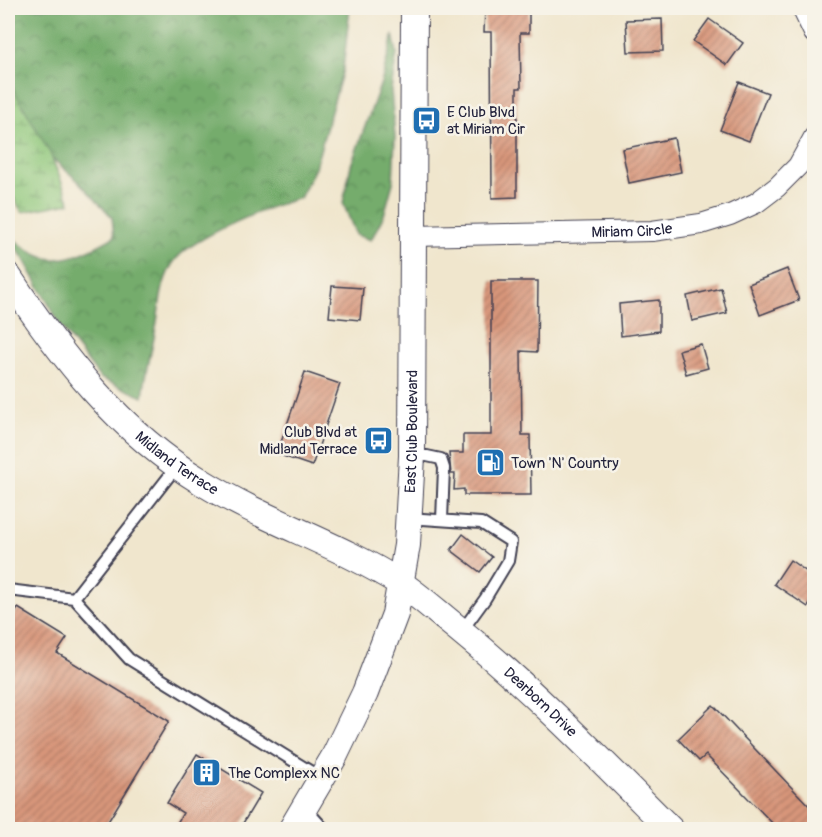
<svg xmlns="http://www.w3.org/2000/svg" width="822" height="837" font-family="Pangolin,sans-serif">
	<defs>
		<pattern id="forest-crowns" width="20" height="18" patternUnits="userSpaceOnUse" patternTransform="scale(1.5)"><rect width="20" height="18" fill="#74ac6c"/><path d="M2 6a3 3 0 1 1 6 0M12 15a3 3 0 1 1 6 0" fill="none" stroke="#5f8c5a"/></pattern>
		<pattern id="wetland-marsh" width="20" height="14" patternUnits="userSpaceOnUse" patternTransform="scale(1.5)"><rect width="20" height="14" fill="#90c87c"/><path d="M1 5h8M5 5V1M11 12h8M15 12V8" fill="none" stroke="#75a267"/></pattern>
		<pattern id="building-hatch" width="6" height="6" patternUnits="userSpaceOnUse" patternTransform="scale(1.5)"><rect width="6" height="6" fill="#d8967a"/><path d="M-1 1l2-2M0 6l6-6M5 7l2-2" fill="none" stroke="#af7a65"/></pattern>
	</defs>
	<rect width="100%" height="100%" fill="#f7f3e8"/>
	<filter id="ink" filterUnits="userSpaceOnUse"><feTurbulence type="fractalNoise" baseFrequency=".0167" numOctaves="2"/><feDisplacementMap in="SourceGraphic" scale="12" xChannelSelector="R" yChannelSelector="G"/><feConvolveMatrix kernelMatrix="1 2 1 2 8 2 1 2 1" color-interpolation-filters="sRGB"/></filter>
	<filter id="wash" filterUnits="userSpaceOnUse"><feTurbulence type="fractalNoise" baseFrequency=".008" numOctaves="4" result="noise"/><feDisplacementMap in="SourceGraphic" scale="24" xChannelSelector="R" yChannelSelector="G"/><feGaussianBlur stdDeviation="1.35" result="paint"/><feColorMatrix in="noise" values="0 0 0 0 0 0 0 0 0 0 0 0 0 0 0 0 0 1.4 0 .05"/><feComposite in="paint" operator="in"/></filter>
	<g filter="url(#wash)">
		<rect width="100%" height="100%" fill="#f0e6cd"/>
		<path fill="url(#forest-crowns)" stroke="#4b6754" stroke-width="1.5" d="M8 8H350L343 69 315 168 300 198C270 206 196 236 176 259 159 280 160 313 154 338 150 358 145 377 143 397L100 378 62 328 22 256 8 238V234C17 242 31 253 43 257 66 265 95 247 114 237L112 217 77 180 37 145 8 101Z
			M393 35 397 53 391 90 395 137 393 183 384 215 371 240 356 235 343 203 351 165 382 80Z"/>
		<path fill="url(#wetland-marsh)" stroke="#59755c" stroke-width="1.5" d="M8 80 50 153 70 203 22 212 8 189Z"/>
		<g id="blocks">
			<path fill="url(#building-hatch)" d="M485 8H529V33H520L521 88H517V197L492 198 491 32H484Z
				M662 19 663 51 628 52 626 20Z
				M709 19 743 43 727 65 693 41Z
				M739 82 768 93 749 141 720 130Z
				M674 138 681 172 629 183 622 149Z
				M787 269 799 300 760 315 749 284Z
				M491 281H538L537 352 521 351 522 435H530L531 495H464V489L454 490 455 474H451L449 453H463V435H491Z
				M332 286 363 288 360 320 329 317Z
				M721 288 727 313 692 321 687 296Z
				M659 300V331L621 336 619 304Z
				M701 344 708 368 686 374 679 350Z
				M305 372 340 384 312 466 277 454Z
				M463 534 492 557 480 572 451 550Z
				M790 560 814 577V598L808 607 774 584Z
				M18 608 67 638 57 653 169 721 103 830H8V625Z
				M713 705 814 811V830H779L706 755 699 761 678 739Z
				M197 754 261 793 239 830H173L183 813 167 803Z"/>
		</g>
	</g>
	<g filter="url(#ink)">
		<use href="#blocks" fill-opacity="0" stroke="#413f51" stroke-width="1.5"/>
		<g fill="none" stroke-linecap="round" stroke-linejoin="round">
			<defs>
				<path id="service" d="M412 456H427L441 459 444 468 442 520
					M408 518 481 523 511 542 508 561 485 599 461 632
					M8 590 74 598 177 466
					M74 598 129 659 321 778
					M305 808 325 830"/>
				<g id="minor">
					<path d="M802 8 814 33"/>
					<path id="s1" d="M413 236 652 231 701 224 730 215 756 203 777 187 798 166 814 137"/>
				</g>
				<g id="tertiary">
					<path id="s2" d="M8 276C60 355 119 432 202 482 265 521 337 543 400 583 420 596 438 613 457 628 533 690 602 761 671 830"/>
					<path id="s3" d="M291 830 334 757 365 693 395 614 407 545 412 456 414 8"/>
				</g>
			</defs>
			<use href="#service" stroke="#413f51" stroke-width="14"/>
			<use href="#minor" stroke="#413f51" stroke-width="22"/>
			<use href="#tertiary" stroke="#413f51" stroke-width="28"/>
			<use href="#service" stroke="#fff" stroke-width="10"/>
			<use href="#minor" stroke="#fff" stroke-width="20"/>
			<use href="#tertiary" stroke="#fff" stroke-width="26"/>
		</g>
	</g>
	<defs>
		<symbol id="bus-square" viewBox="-11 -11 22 22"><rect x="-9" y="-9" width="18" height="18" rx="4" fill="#1f6fb2" stroke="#f7f3e8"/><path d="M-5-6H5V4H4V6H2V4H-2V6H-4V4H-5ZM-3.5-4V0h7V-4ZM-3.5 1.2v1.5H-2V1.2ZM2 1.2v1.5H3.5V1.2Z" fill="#fff"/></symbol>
		<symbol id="fuel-square" viewBox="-11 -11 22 22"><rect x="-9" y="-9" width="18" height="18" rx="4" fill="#1f6fb2" stroke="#f7f3e8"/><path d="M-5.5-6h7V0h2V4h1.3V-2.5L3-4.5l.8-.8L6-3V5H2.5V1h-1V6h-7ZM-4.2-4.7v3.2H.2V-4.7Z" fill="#fff"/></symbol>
		<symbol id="building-square" viewBox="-11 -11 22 22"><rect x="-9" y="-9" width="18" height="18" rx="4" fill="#1f6fb2" stroke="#f7f3e8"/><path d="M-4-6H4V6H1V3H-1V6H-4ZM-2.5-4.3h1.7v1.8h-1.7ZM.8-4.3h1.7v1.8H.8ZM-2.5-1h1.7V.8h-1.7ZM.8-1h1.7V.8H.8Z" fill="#fff"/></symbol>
	</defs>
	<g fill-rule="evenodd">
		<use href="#bus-square" x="410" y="104" width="33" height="33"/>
		<use href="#bus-square" x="362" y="424" width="33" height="33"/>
		<use href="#fuel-square" x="474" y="446" width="33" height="33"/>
		<use href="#building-square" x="190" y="756" width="33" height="33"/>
	</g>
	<g text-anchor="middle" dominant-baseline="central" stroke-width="5" stroke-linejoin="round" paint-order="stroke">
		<g font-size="15" fill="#22223b" stroke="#f7f3e8" text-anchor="start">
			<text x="447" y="112">E Club Blvd<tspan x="447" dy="17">at Miriam Cir</tspan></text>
			<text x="357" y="432" text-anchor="end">Club Blvd at<tspan x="357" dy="17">Midland Terrace</tspan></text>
			<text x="511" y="463">Town 'N' Country</text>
			<text x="228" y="773">The Complexx NC</text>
		</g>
		<g font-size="15" fill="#22223b" stroke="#f7f3e8">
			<text stroke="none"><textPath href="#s1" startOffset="219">Miriam Circle</textPath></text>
			<text stroke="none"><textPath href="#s3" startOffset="424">East Club Boulevard</textPath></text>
			<text stroke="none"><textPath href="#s2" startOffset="254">Midland Terrace</textPath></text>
			<text stroke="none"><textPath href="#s2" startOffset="692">Dearborn Drive</textPath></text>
		</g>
	</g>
	<rect width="822" height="837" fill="none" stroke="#f7f3e8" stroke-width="30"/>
</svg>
